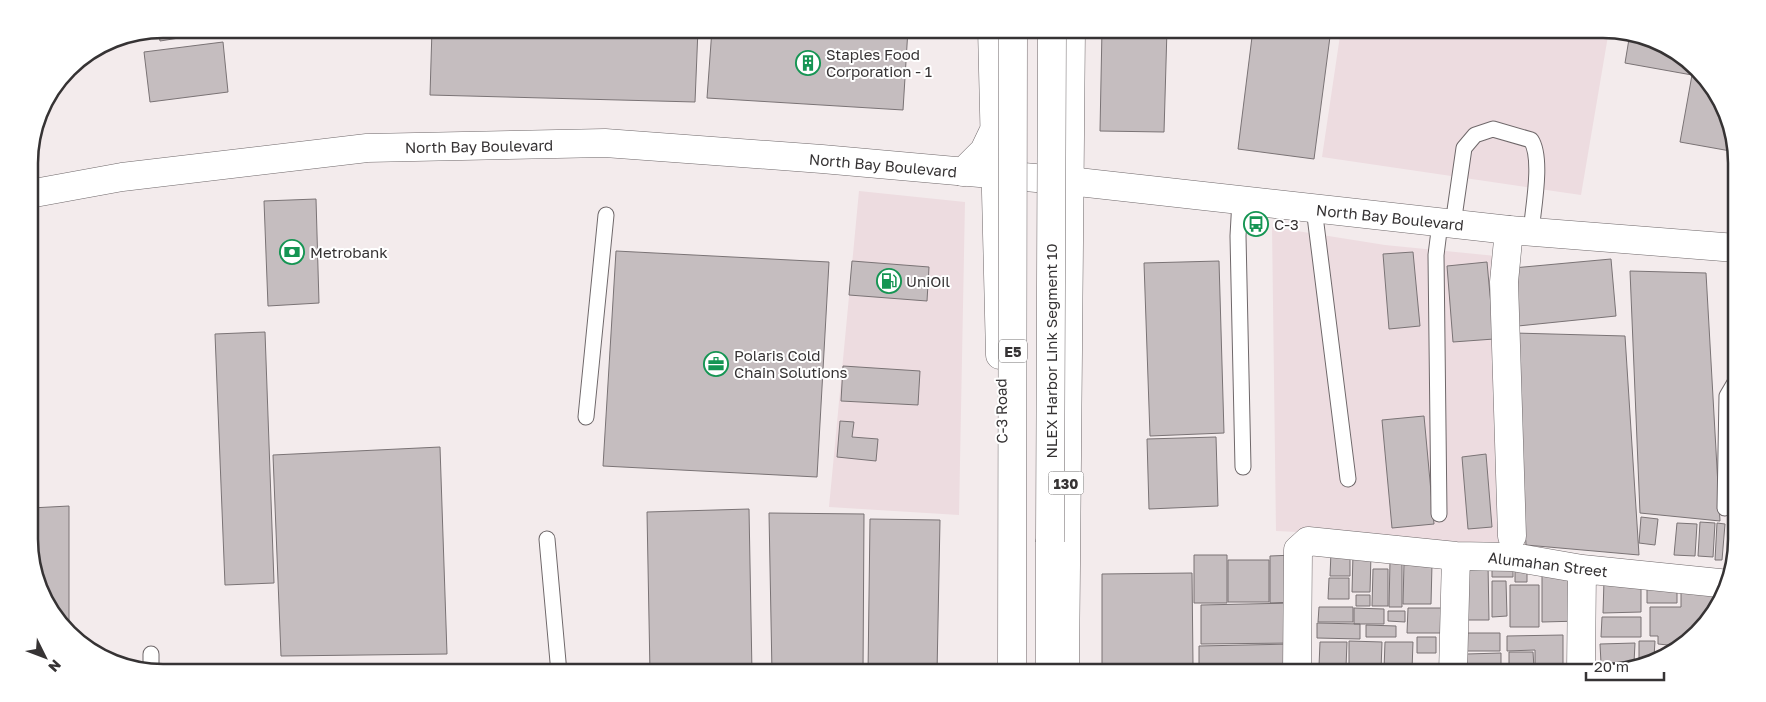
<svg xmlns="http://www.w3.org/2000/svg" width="1766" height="702" font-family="'Golos Text',sans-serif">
	<rect width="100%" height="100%" fill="#f3ebec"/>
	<path fill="#eddce0" d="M1341 29 1609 30 1581 195 1322 157Z
		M859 191 965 202 959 515 829 507Z
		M1272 227 1385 245 1496 256 1510 547 1385 536 1276 531Z"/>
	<path fill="#c5bdbf" stroke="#7a7375" d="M163 29H178L179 38 160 41 158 30Z
		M432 29H698L695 102 430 95Z
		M712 29H908L903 110 707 98Z
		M1102 29H1167L1164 132 1100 131Z
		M1253 29H1331L1314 159 1238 149Z
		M1630 33 1646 36 1709 81 1736 145V152L1680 142 1692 75 1625 63Z
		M223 42 228 92 150 102 144 52Z
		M316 199 319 303 268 306 264 201Z
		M616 251 829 262 817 477 603 466Z
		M1413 252 1420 326 1389 329 1383 254Z
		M1611 259 1616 316 1518 326 1513 268Z
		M852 261 929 267 927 301 849 295Z
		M1219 261 1224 433 1150 436 1144 263Z
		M1487 262 1494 339 1453 342 1447 266Z
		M1630 271 1706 273 1720 521 1640 513Z
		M265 332 274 583 225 585 215 334Z
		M1514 333 1625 336 1639 555 1526 545Z
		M843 366 920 371 918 405 841 401Z
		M1424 416 1434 524 1392 528 1382 420Z
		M840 421 854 422 852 437 878 439 876 461 837 457Z
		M1216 437 1218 506 1149 509 1147 439Z
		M440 447 447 654 281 656 273 455Z
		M1486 454 1492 527 1468 529 1462 457Z
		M69 506V632L62 627 31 565V508Z
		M749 509 752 673H650L647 512Z
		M769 513 864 514 863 673H772Z
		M1641 517 1658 519 1655 545 1639 543Z
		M870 519 940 520 937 673H868Z
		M1700 522 1715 523 1713 557 1698 556Z
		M1677 523 1697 524 1695 556 1674 555Z
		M1717 523 1725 524 1722 560H1715Z
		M1729 526H1737V539L1734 561 1727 560Z
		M1331 552H1350V576H1330Z
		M1353 554H1371L1370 592H1352Z
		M1194 555H1227V603H1194Z
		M1295 555V602L1270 603V556Z
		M1228 560H1269V602H1228Z
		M1390 561H1402V607H1389Z
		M1404 563 1432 564 1431 604H1403Z
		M1463 564H1488L1489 620H1464Z
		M1492 566H1513V577H1492Z
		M1515 568H1527V582H1515Z
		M1373 569H1388V606H1372Z
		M1192 573 1193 664 1102 665V574Z
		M1542 574H1581V621L1542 622Z
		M1329 578H1349V599H1328Z
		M1604 580H1641V612L1603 613Z
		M1492 581H1506L1507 616 1492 617Z
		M1510 585H1539V627H1510Z
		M1681 587H1713L1712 607 1685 646 1668 652V645L1658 644V636H1650V607H1681Z
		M1647 588H1677V603H1647Z
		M1356 595H1370V606H1356Z
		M1294 603V643L1201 644V605Z
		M1319 607H1353V622H1318Z
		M1354 608 1384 609V624H1354Z
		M1408 608H1444V633H1407Z
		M1388 611H1405V622L1388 621Z
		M1602 617H1641V637H1601Z
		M1317 623 1360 624V639L1317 638Z
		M1366 625 1396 626V637H1366Z
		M1467 633H1500V651H1467Z
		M1563 635V673H1535V650L1507 651V636Z
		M1417 637H1436V653H1417Z
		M1349 641 1382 642 1381 670 1349 669Z
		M1639 641H1655L1654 657 1645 661H1639Z
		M1320 642H1347L1346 667 1319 666Z
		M1385 642H1413L1412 670H1384Z
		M1635 643 1634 663H1601L1600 644Z
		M1293 644V673H1199V646Z
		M1509 652H1533L1534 668 1509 669Z
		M1501 653V671H1468L1467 654Z
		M1197 666V673H1102V667Z
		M1320 670 1356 671V673H1320Z"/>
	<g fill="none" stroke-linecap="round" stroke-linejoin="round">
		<defs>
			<path id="lane" d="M1240 200 1238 236 1243 467
				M1314 208 1348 479
				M1453 224 1464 148 1475 135 1493 129 1531 140C1543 158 1533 209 1531 232
				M586 417 606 215
				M1725 508 1727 396 1737 379
				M1439 514 1436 255 1440 223
				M547 539 559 673
				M151 654V671"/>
			<path id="street" d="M1509 230 1504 282 1512 536
				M1297 673 1298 550 1308 541 1456 556 1512 557 1582 569 1729 584
				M1453 673 1456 556
				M1581 673 1582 569"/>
			<path id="secondary" d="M29 194 122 177 367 148 605 143 822 159 1069 181 1509 230 1736 248"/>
			<path id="primary" d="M992 29 1000 355
				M963 172 984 151 995 128
				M1065 673 1071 29"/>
			<path id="highway" d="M1050 542V673"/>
		</defs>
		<use href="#lane" stroke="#6f686a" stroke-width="17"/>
		<use href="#street" stroke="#6f686a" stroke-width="29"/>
		<use href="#secondary" stroke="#6f686a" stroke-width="29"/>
		<use href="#primary" stroke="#6f686a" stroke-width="29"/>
		<use href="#highway" stroke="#6f686a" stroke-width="29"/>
		<use href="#lane" stroke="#fff" stroke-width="15"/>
		<use href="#street" stroke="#fff" stroke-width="28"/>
		<use href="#secondary" stroke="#fff" stroke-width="28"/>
		<use href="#primary" stroke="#fff" stroke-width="28"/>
		<use href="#highway" stroke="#fff" stroke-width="28"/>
		<defs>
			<path id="highway-bridge" d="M1050 542 1052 29
				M1012 673 1013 29"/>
		</defs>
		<use href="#highway-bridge" stroke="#6f686a" stroke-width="29" stroke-linecap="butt"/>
		<use href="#highway-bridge" stroke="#fff" stroke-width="28"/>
	</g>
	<defs>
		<symbol id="building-ring" viewBox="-11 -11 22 22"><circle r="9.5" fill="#fff" stroke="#159553" stroke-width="1.5"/><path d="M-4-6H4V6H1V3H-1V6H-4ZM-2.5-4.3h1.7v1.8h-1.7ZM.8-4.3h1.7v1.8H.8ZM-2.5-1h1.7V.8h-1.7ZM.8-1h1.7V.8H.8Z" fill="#159553"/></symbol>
		<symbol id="bus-ring" viewBox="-11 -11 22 22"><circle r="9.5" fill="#fff" stroke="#159553" stroke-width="1.5"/><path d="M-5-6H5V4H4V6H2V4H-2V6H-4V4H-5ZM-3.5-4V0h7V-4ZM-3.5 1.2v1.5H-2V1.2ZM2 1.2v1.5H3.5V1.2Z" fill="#159553"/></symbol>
		<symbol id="bank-ring" viewBox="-11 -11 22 22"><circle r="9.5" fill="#fff" stroke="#159553" stroke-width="1.5"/><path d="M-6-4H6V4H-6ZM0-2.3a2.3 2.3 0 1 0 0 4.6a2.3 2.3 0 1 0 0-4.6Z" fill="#159553"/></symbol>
		<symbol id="fuel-ring" viewBox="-11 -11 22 22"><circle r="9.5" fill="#fff" stroke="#159553" stroke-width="1.5"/><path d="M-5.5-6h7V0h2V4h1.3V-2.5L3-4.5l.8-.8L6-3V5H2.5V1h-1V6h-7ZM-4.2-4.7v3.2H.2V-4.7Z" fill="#159553"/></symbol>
		<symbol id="office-ring" viewBox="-11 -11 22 22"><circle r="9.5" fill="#fff" stroke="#159553" stroke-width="1.5"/><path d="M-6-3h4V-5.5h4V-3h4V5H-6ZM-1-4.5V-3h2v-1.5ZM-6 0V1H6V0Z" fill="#159553"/></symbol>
	</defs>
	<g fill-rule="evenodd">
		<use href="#building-ring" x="794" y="49" width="28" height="28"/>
		<use href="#bus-ring" x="1242" y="210" width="28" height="28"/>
		<use href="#bank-ring" x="278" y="238" width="28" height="28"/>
		<use href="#fuel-ring" x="875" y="267" width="28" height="28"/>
		<use href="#office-ring" x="702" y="350" width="28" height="28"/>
	</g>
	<g text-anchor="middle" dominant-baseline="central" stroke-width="4" stroke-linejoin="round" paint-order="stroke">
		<g fill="#fff" stroke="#727071" stroke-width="1">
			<rect x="999" y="339.5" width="28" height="23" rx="4"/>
			<rect x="1048.5" y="471.5" width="35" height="23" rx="4"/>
		</g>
		<g font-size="14" font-weight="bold" fill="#363334">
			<text x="1013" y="351">E5</text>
			<text x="1066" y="483">130</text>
		</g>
		<g font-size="15" fill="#363334" stroke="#fff" text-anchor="start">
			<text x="826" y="54">Staples Food<tspan x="826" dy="17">Corporation - 1</tspan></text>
			<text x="1274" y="224">C-3</text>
			<text x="310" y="252">Metrobank</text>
			<text x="906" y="281">UniOil</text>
			<text x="734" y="355">Polaris Cold<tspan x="734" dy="17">Chain Solutions</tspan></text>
		</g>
		<g font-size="15" fill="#363334" stroke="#fff">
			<text transform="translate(479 146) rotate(-1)">North Bay Boulevard</text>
			<text transform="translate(883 165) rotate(5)">North Bay Boulevard</text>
			<text transform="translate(1390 217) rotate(6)">North Bay Boulevard</text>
			<text transform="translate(1051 351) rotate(-90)">NLEX Harbor Link Segment 10</text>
			<text transform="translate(1001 411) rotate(-91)">C-3 Road</text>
			<text transform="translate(1548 564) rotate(7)">Alumahan Street</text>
		</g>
	</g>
	<path d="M0 0H1766V702H0ZM163 38H1603A125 125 0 0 1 1728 163V539A125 125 0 0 1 1603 664H163A125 125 0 0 1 38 539V163A125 125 0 0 1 163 38Z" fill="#fff" fill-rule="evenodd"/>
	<path fill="none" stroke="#363334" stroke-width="2.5" d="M163 38H1603A125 125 0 0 1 1728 163V539A125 125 0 0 1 1603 664H163A125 125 0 0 1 38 539V163A125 125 0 0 1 163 38Z"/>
	<g transform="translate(45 657) rotate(132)" stroke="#ffffff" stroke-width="4" paint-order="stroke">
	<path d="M0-4L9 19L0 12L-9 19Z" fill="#363334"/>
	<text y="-8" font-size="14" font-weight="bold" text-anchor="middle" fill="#363334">N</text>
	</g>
	<path d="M1586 672v8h78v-8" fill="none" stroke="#363334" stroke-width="2.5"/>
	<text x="1594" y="672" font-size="15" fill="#363334" stroke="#ffffff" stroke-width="4" paint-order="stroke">20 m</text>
</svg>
